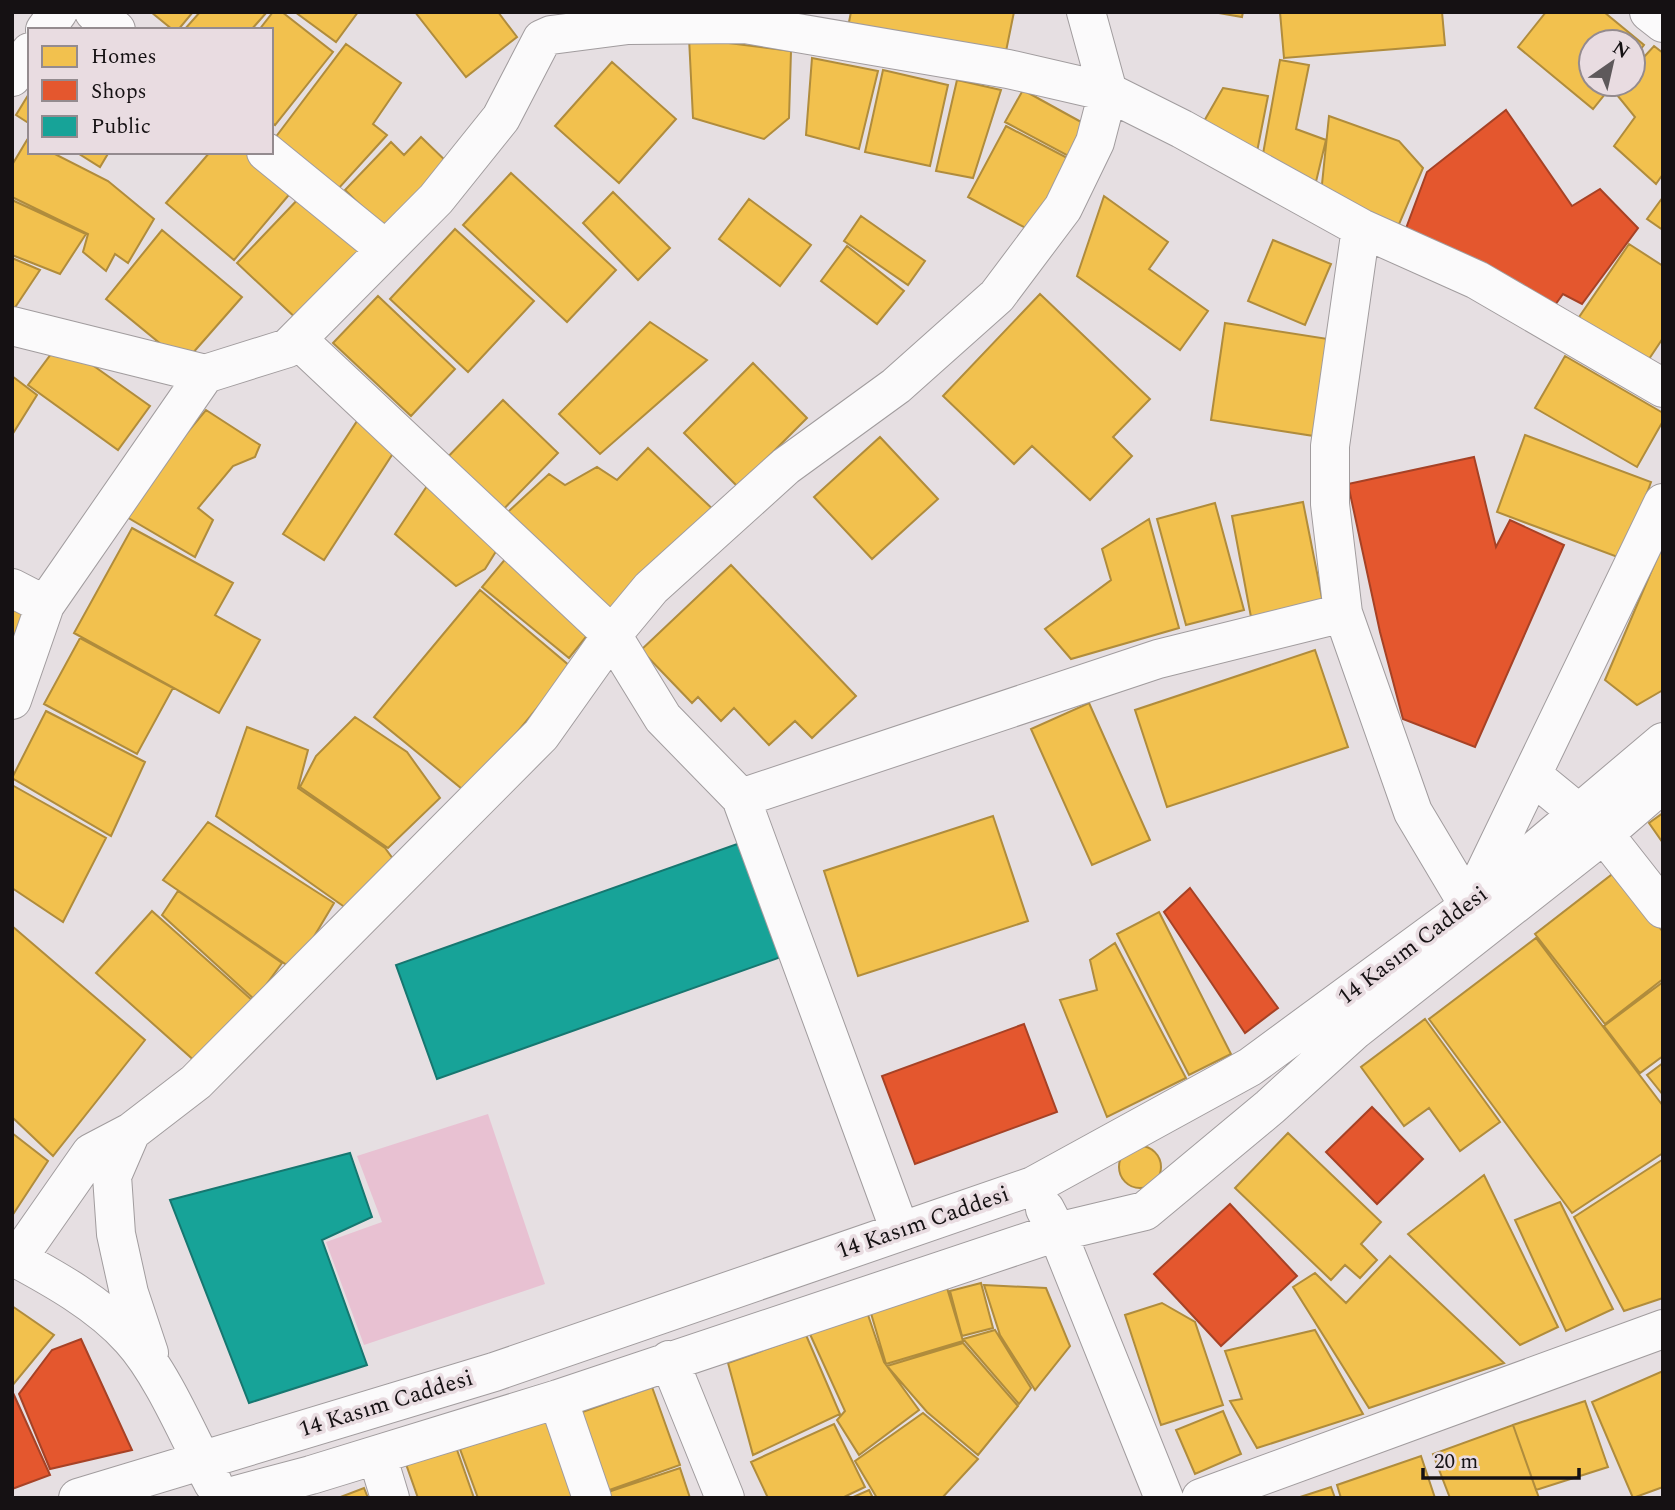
<svg xmlns="http://www.w3.org/2000/svg" width="1675" height="1510" font-family="Spectral,serif">
	<rect width="100%" height="100%" fill="#e6dfe2"/>
	<path fill="#e8c1d2" d="M488 1114 545 1284 364 1345 326 1242 382 1222 357 1156Z"/>
	<path fill="#f2c14e" stroke="#b08c3c" stroke-width="2" d="M151 12H193L178 30H173Z
		M200 12H267L251 30H184Z
		M273 12H282L333 52 275 125 271 122V30H259Z
		M295 12H358L336 42Z
		M415 12H498L517 37 466 77Z
		M851 12H1014L1004 61 848 27Z
		M1213 12H1243L1242 17Z
		M1280 12H1442L1445 45 1284 58Z
		M1546 12H1604L1644 45 1633 59V42H1591V84H1613L1593 109 1518 47Z
		M689 38 791 51 789 118 764 139 693 118Z
		M346 44 401 83 373 124 387 135 339 188 275 138Z
		M1654 46 1663 53V174L1656 184 1614 146 1635 117 1613 90 1619 84H1633V69Z
		M812 58 878 71 859 149 806 135Z
		M1280 60 1309 65 1296 129 1326 140 1314 190 1261 165Z
		M612 62 676 119 619 183 555 126Z
		M883 70 948 85 930 166 865 152Z
		M957 80 1001 90 973 178 936 171Z
		M1223 88 1268 96 1255 162 1199 130Z
		M1023 90 1092 128 1074 159 1005 122Z
		M30 92V124L16 115Z
		M1329 116 1399 141 1423 168 1397 229 1321 194Z
		M1006 126 1073 161 1035 233 968 197Z
		M421 137 450 165 387 231 345 190 391 142 404 155Z
		M27 140 30 142V152H51L108 181 154 219 128 263 115 254 106 271 83 252 88 234 12 197V165Z
		M76 152H109L100 167Z
		M210 152H248L293 190 234 260 166 203Z
		M511 173 616 270 567 322 463 225Z
		M613 192 670 248 638 280 583 223Z
		M302 195 363 253 299 321 237 263Z
		M1104 196 1168 242 1149 269 1208 311 1180 350 1077 276Z
		M1663 197V230L1647 219Z
		M749 199 811 245 780 286 719 239Z
		M12 200 86 234 60 274 12 255Z
		M861 216 925 261 908 285 844 241Z
		M455 229 534 301 468 372 390 299Z
		M162 230 242 297 184 363 106 299Z
		M1273 240 1331 264 1305 325 1248 301Z
		M1629 244 1663 266V338L1643 368 1575 323Z
		M847 246 904 291 877 324 821 281Z
		M12 258 40 270 12 312Z
		M1040 294 1150 399 1113 437 1132 456 1090 500 1032 446 1014 464 943 396Z
		M378 296 455 369 411 416 333 343Z
		M650 322 707 360 600 454 559 414Z
		M1225 323 1328 339 1314 436 1211 420Z
		M60 342 150 406 118 450 28 385Z
		M1565 356 1663 413V421L1637 467 1535 408Z
		M753 363 807 418 738 487 684 433Z
		M12 376 37 395 12 435Z
		M503 400 558 453 495 518 440 465Z
		M206 410 260 445 255 457 233 466 198 508 213 520 195 557 120 513Z
		M361 415 401 441 324 560 283 534Z
		M1525 435 1651 482 1623 559 1497 512Z
		M880 437 938 499 872 559 814 497Z
		M648 448 719 515 607 625 496 523 549 474 565 485 597 467 617 480Z
		M435 474 505 537 485 569 456 586 395 534Z
		M1303 502 1323 603 1251 617 1232 516Z
		M1215 503 1244 610 1186 625 1157 519Z
		M1149 519 1179 628 1071 659 1045 629 1111 580 1102 549Z
		M132 528 233 583 215 615 260 640 219 713 74 633Z
		M1663 544V690L1637 705 1605 680Z
		M512 551 598 622 569 658 482 587Z
		M731 565 856 696 812 738 795 721 769 745 734 708 721 721 698 697 692 703 641 650Z
		M480 590 571 667 467 793 374 717Z
		M12 604 37 615 12 669Z
		M80 638 173 688 137 754 44 704Z
		M1315 650 1348 747 1167 807 1135 710Z
		M1089 703 1150 840 1092 865 1031 729Z
		M46 711 145 762 111 836 12 778Z
		M355 717 407 752 440 798 388 848 300 787 316 756Z
		M247 727 308 750 298 788 385 848 396 863 353 913 216 816Z
		M12 785 106 838 63 922 12 888Z
		M1663 813V843L1649 823Z
		M993 816 1028 921 858 976 824 871Z
		M208 822 334 903 294 970 163 880Z
		M1615 872 1663 932V979L1605 1024 1535 934Z
		M178 891 282 963 255 1000 162 915Z
		M152 911 253 1001 197 1063 96 973Z
		M1159 912 1231 1054 1189 1075 1117 934Z
		M12 926 145 1040 53 1156 12 1117Z
		M1536 938 1663 1106V1153L1572 1213 1429 1019Z
		M1115 943 1186 1078 1107 1117 1060 1000 1097 990 1090 960Z
		M1663 982V1056L1640 1073 1604 1026Z
		M1425 1019 1500 1122 1460 1151 1429 1108 1404 1126 1361 1067Z
		M1663 1063V1095L1647 1075Z
		M12 1133 48 1161 12 1216Z
		M1288 1133 1381 1222 1361 1244 1377 1260 1360 1278 1345 1265 1331 1280 1235 1188Z
		M1119 1167a21 21 0 1 1 42 0a21 21 0 1 1-42 0Z
		M1662 1160 1663 1298 1624 1311 1574 1217Z
		M1484 1175 1558 1327 1520 1345 1408 1234Z
		M1560 1202 1613 1309 1566 1331 1515 1220Z
		M1390 1256 1504 1363 1369 1408 1293 1287 1315 1273 1346 1303Z
		M981 1283 993 1328 962 1336 950 1291Z
		M984 1285 1046 1288 1070 1346 1035 1390 1000 1335Z
		M947 1288 963 1341 886 1364 870 1310Z
		M1162 1303 1195 1322 1223 1405 1161 1425 1125 1315Z
		M12 1306 54 1335 12 1386Z
		M867 1312 884 1362 919 1410 859 1455 837 1420 845 1411 809 1332Z
		M995 1330 1031 1388 1019 1404 963 1339Z
		M1315 1330 1363 1414 1257 1448 1230 1401 1242 1399 1225 1351Z
		M806 1335 840 1414 753 1455 728 1363Z
		M963 1343 1018 1406 978 1455 927 1412 887 1366Z
		M1663 1371V1487L1633 1498 1592 1402Z
		M652 1387 680 1465 601 1493 574 1415Z
		M1585 1401 1608 1467 1536 1490 1513 1425Z
		M1223 1411 1241 1454 1195 1474 1176 1430Z
		M923 1413 978 1459 942 1498H877L855 1461Z
		M551 1417 580 1498H478L460 1449Z
		M834 1424 865 1487 842 1498H768L751 1462Z
		M1513 1425 1539 1498H1450L1433 1454Z
		M456 1447 474 1498H418L406 1464Z
		M1421 1456 1435 1498H1341L1337 1485Z
		M680 1468 690 1498H600L599 1495Z
		M1331 1487 1335 1498H1297Z
		M364 1488 368 1498H338Z
		M869 1490 873 1498H851Z"/>
	<path fill="#e4572e" stroke="#a64226" stroke-width="2" d="M1506 110 1572 206 1600 189 1638 228 1582 304 1563 294 1550 312 1405 231 1427 172Z
		M1474 457 1496 547 1510 520 1564 545 1475 747 1403 719 1380 632 1348 484Z
		M1190 888 1278 1008 1245 1033 1164 912Z
		M1024 1024 1057 1112 915 1164 882 1076Z
		M1372 1107 1423 1159 1377 1204 1326 1152Z
		M1230 1204 1297 1276 1221 1346 1154 1274Z
		M81 1339 132 1450 50 1469 19 1394 52 1350Z
		M14 1395 50 1475 12 1489V1398Z"/>
	<path fill="#17a398" stroke="#167770" stroke-width="2" d="M740 843 781 957 437 1079 396 965Z
		M350 1153 372 1217 322 1240 367 1365 249 1403 170 1200Z"/>
	<g fill="none" stroke-linecap="round" stroke-linejoin="round">
		<defs>
			<path id="minor" d="M94 12 116 30
				M1649 12 1663 23
				M628 25 745 24 1008 69 1108 92 1182 129 1361 228 1477 280 1663 388
				M45 30 58 12
				M12 77 30 52
				M266 152 385 249
				M1361 228 1330 446V504L1343 613 1413 812 1469 906
				M12 326 205 374
				M297 339 612 635 663 718 741 798 900 1231
				M12 588 45 605
				M12 700 45 605 205 374 288 348 297 339 436 199 501 118 542 39 551 35 628 25 636 12
				M1532 775 1604 834 1663 909
				M741 798 1158 659 1343 613
				M1474 895 1663 503
				M131 1132 112 1176 116 1234 129 1293 149 1353
				M1045 1209 1057 1232 1164 1498
				M12 1256C53 1278 100 1304 131 1339 163 1374 190 1440 213 1483
				M17 1259 91 1153 131 1132 196 1082 541 735 612 635 651 588 786 466 896 386 997 296 1063 208 1095 142 1108 92 1086 12
				M669 1360 725 1498
				M558 1399 592 1498
				M377 1455 390 1498
				M78 1498 494 1372 1033 1186 1250 1067 1469 906 1663 742
				M225 1498 311 1475 558 1399 1057 1232 1145 1211 1270 1107 1355 1030 1604 834 1663 783
				M1201 1498 1663 1329"/>
		</defs>
		<use href="#minor" stroke="#a19c9e" stroke-width="40"/>
		<use href="#minor" stroke="#fbfafb" stroke-width="38"/>
	</g>
	<g text-anchor="middle" dominant-baseline="central" stroke-width="7" stroke-linejoin="round" paint-order="stroke">
		<g font-size="23" fill="#151113" stroke="#e9dce1">
			<text transform="translate(1413 946) rotate(-37)">14 Kasım Caddesi</text>
			<text transform="translate(923 1223) rotate(-19)">14 Kasım Caddesi</text>
			<text transform="translate(386 1404) rotate(-17)">14 Kasım Caddesi</text>
		</g>
	</g>
	<rect width="1675" height="1510" fill="none" stroke="#151113" stroke-width="28"/>
	<rect x="28" y="28" width="245" height="126" fill="#e9dce1" stroke="#948b8f" stroke-width="2"/>
	<rect x="42" y="46" width="35" height="21" fill="#f2c14e" stroke="#948b8f" stroke-width="2"/>
	<text x="91" y="63" font-size="21" fill="#151113">Homes</text>
	<rect x="42" y="80" width="35" height="21" fill="#e4572e" stroke="#948b8f" stroke-width="2"/>
	<text x="91" y="98" font-size="21" fill="#151113">Shops</text>
	<rect x="42" y="116" width="35" height="21" fill="#17a398" stroke="#948b8f" stroke-width="2"/>
	<text x="91" y="133" font-size="21" fill="#151113">Public</text>
	<g transform="translate(1612 63) rotate(34)"><circle r="33" fill="#e9dce1" stroke="#948b8f" stroke-width="2"/>
	<path d="M0-5L12 26L0 18L-12 26Z" fill="#5e595b"/>
	<text y="-10" font-size="19" font-weight="bold" text-anchor="middle" fill="#151113">N</text>
	</g>
	<path d="M1423 1468v10h156v-10" fill="none" stroke="#151113" stroke-width="3.5"/>
	<text x="1434" y="1468" font-size="21" fill="#151113" stroke="#e9dce1" stroke-width="5" paint-order="stroke">20 m</text>
</svg>
